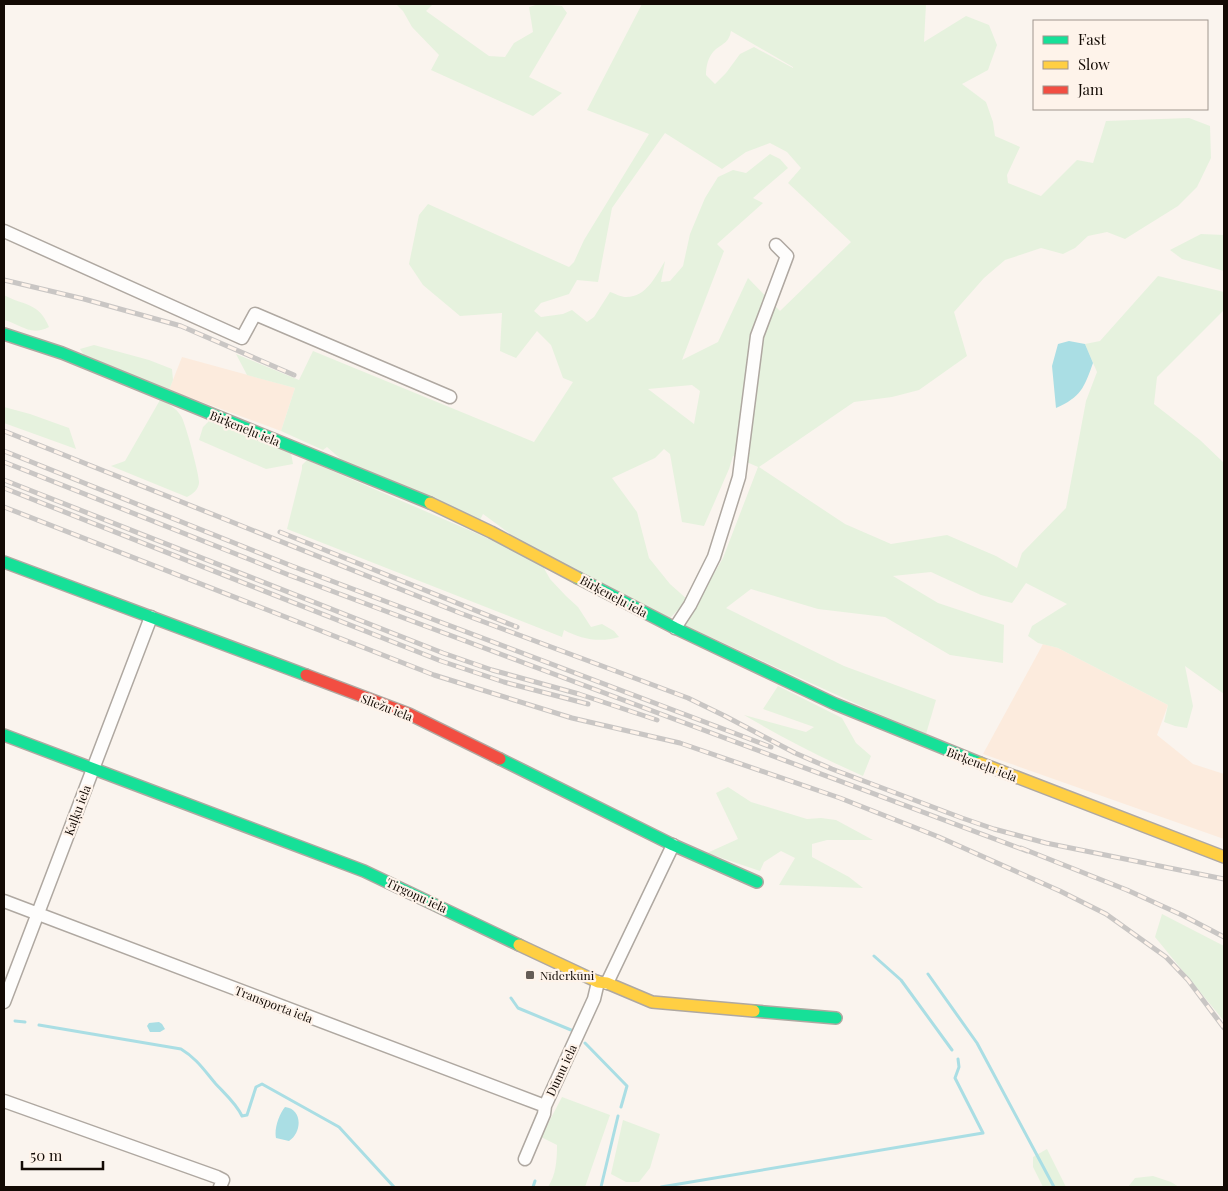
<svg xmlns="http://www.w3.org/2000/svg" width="1228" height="1191" font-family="'Playfair Display',serif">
	<rect width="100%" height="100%" fill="#faf4ee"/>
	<path fill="#fcebdd" d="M182 357 295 388 281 431 169 390Z
		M1043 644 1058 648 1168 705 1157 735 1193 764 1224 774V839L983 754Z"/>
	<path fill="#e6f2de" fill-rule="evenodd" d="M396 4H433L426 11 489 56 505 57 514 43 533 32 529 7 539 4 562 6 567 13 529 77 562 93 533 116 431 70 439 55 412 27 403 11Z
		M642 4H926L924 42 966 16 989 25 997 45 988 70 962 84 986 102 993 122 995 136 1020 147 1007 175 1008 183 1041 196 1077 160 1093 163 1106 121 1189 118 1210 126 1211 158 1197 187 1178 206 1125 239 1107 232 1088 236 1075 248 1063 254 1041 248 1005 260 984 278 954 312 967 356 919 390 892 397 854 402 759 467 845 524 891 544 947 535 996 556 1017 568 1022 553 1066 508 1086 401 1097 372 1085 344 1100 341 1158 276 1224 292V310L1157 377 1154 404 1200 440 1224 463V694L1185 666 1193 706 1187 728 1175 726 1164 722 1168 705 1058 648 1038 643 1028 636 1032 626 1067 604 1026 583 1012 603 981 595 931 572 893 576 938 603 1004 625 1003 663 950 655 885 617 818 609 751 589 726 608 844 666 936 700 926 734 870 710 684 625 723 558 758 467 733 456 729 469 704 526 682 522 670 454 664 449 655 458 612 478 637 512 649 558 670 584 688 600 670 618 520 541 483 514 480 520 343 461 327 447 323 450 281 431 295 388 247 375 236 354 299 380 313 351 534 442 573 382 563 378 551 345 537 331 516 358 500 351 502 313 460 316 423 285 409 264 419 215 428 204 569 267 574 262 584 240 649 134 587 110ZM731 31 793 67V68L754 47 740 54 726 73 715 84 706 75C706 66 708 56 716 49 724 43 729 42 731 31ZM665 133 722 169 746 152 770 143 787 152 801 168 788 183 851 242 780 311 748 278 718 342 682 360 724 251 717 244 763 203 753 198 788 168 780 159 770 154 746 173 733 170 718 177 705 198 690 234 683 266 670 281 661 282 665 261C656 276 646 298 625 297 621 297 614 293 610 292L594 317 587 322 572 310 563 314 541 317 534 311 541 303 569 294 577 280 598 282 612 208ZM692 385 700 391 694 424 648 389Z
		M1201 234 1224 235V271L1182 259 1170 250Z
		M4 295C24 306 39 302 49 327 30 337 21 324 4 320Z
		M94 345 149 360 172 369 173 380 169 390 84 355 80 349Z
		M160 400C167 402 177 409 181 416 185 421 200 477 199 483 198 490 193 494 187 497L111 466 125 461Z
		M4 407 30 414 69 428 76 449 4 423Z
		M209 421 291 453 293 464 266 469 199 440 203 427Z
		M307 460 478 534 541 563 550 579 566 596 578 607 591 627 602 624 614 631 619 637C599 643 581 639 564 630L562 637 287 529 302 469V465Z
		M778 686 842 718 856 743 871 756 863 776C822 758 783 738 744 715L806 732 814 727 763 709Z
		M728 787 751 802 807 819 821 818 836 820 873 840H827L812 844V857L849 877 863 888 779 885 795 858 781 851 764 862 760 871 707 853 738 839 716 793Z
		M1162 914 1224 946V1021L1155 937Z
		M562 1097 610 1115 585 1187H548C556 1175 557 1160 557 1145L541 1137Z
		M623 1120 660 1134 650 1168 639 1182H626L611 1174Z
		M1047 1149 1066 1187H1043L1033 1167V1157Z
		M1153 1176 1171 1182 1179 1187H1128L1135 1178Z"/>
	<path fill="#aadee4" d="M1069 341 1085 344 1093 363C1084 388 1081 397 1056 408L1052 366 1058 344Z
		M159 1022 162 1024 165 1029 160 1032H150L147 1026 149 1023Z
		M285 1107C303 1109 302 1133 289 1141L276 1138C274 1129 279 1114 285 1107Z"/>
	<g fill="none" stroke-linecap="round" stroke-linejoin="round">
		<path stroke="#aadee4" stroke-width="3" d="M874 956 901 980 952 1050
			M928 974 977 1043 1054 1187
			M511 998 518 1008 571 1030
			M15 1021 25 1022
			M39 1025 181 1049C196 1058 204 1070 215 1083 224 1093 236 1103 242 1116L247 1115 256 1087 262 1084 339 1127 394 1187
			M585 1043 627 1086 621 1107
			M533 1187 535 1181
			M601 1187 618 1116
			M661 1187 983 1133 955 1078 959 1067 958 1059"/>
		<defs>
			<path id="street" d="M4 231 242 338 255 314 450 397
				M675 628 690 605 714 557 739 477 757 336 787 256 776 245
				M4 901 545 1106
				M607 983 673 845
				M4 1002 151 617
				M4 1101 217 1177 223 1180 220 1187
				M525 1159 544 1114 545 1106 594 999 598 982"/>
			<path id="fast" d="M4 334 62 353 430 503
				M4 562 306 675
				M578 578 675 628 835 704 980 763
				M4 735 364 871 519 945
				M500 759 673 845 757 882
				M754 1011 836 1018"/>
			<path id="slow" d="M430 503 491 532 578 578
				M980 763 1224 857
				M519 945 598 982 607 983 652 1002 754 1011"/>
			<path id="jam" d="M306 675 409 714 500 759"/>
		</defs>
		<use href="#street" stroke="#afa8a1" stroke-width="15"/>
		<use href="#fast" stroke="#afa8a1" stroke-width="14"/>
		<use href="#slow" stroke="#afa8a1" stroke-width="14"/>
		<use href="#jam" stroke="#afa8a1" stroke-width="14"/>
		<use href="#street" stroke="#fefdfc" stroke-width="12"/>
		<use href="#fast" stroke="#16e098" stroke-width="11"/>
		<use href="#slow" stroke="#ffcf43" stroke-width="11"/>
		<use href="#jam" stroke="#f24e42" stroke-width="11"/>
		<defs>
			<path id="rail" d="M4 280 84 299 181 326 294 375
				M4 431 460 613 688 698 725 716 795 753 832 769 962 818 994 829 1046 843 1224 879
				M4 451 292 566 771 747
				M4 462 289 575 1027 851
				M4 480 443 653 492 670 579 694 657 720
				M4 488 441 661 504 682 588 704
				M4 507 434 675 572 718 680 743 840 798 939 837 1060 891 1106 914 1166 957 1188 980 1224 1028
				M280 532 517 627
				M1021 848 1127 890 1182 915 1224 937"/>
		</defs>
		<use href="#rail" stroke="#c9c6c4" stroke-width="5"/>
		<use href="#rail" stroke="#fef3ea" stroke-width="3" stroke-dasharray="9" stroke-linecap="butt"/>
	</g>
	<rect fill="#645c56" stroke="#fef3ea" stroke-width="2" x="525" y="970" width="10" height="10" rx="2.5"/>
	<g text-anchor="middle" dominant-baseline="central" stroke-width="4.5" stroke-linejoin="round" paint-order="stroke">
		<g font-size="12" fill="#130a04" stroke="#fef3ea">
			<text transform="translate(245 428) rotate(22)">Birķeneļu iela</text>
			<text transform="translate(614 596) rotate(28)">Birķeneļu iela</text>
			<text transform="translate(387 707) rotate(21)">Sliežu iela</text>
			<text transform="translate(982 764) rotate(21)">Birķeneļu iela</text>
			<text transform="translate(77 810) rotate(-69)">Kaļķu iela</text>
			<text transform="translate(417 895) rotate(25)">Tirgoņu iela</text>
			<text transform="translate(274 1004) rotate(21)">Transporta iela</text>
			<text transform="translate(561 1070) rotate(-65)">Dūmu iela</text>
		</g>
		<g font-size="12" fill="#130a04" stroke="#fef3ea" text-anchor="start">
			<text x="540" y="975">Nīderkūni</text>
		</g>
	</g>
	<rect width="1228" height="1191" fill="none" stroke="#130a04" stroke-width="10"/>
	<rect x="1033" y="20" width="175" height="90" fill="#fef3ea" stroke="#a0968e"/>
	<rect x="1043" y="36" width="25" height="8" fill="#16e098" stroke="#a0968e"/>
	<text x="1078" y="45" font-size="15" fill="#130a04">Fast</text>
	<rect x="1043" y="61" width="25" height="8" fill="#ffcf43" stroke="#a0968e"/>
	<text x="1078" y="70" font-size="15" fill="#130a04">Slow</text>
	<rect x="1043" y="86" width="25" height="8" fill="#f24e42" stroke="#a0968e"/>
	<text x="1078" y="95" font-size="15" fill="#130a04">Jam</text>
	<path d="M22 1161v8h81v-8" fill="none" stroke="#130a04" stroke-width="2.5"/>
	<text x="30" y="1161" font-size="15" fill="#130a04" stroke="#fef3ea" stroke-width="4" paint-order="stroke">50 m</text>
</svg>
